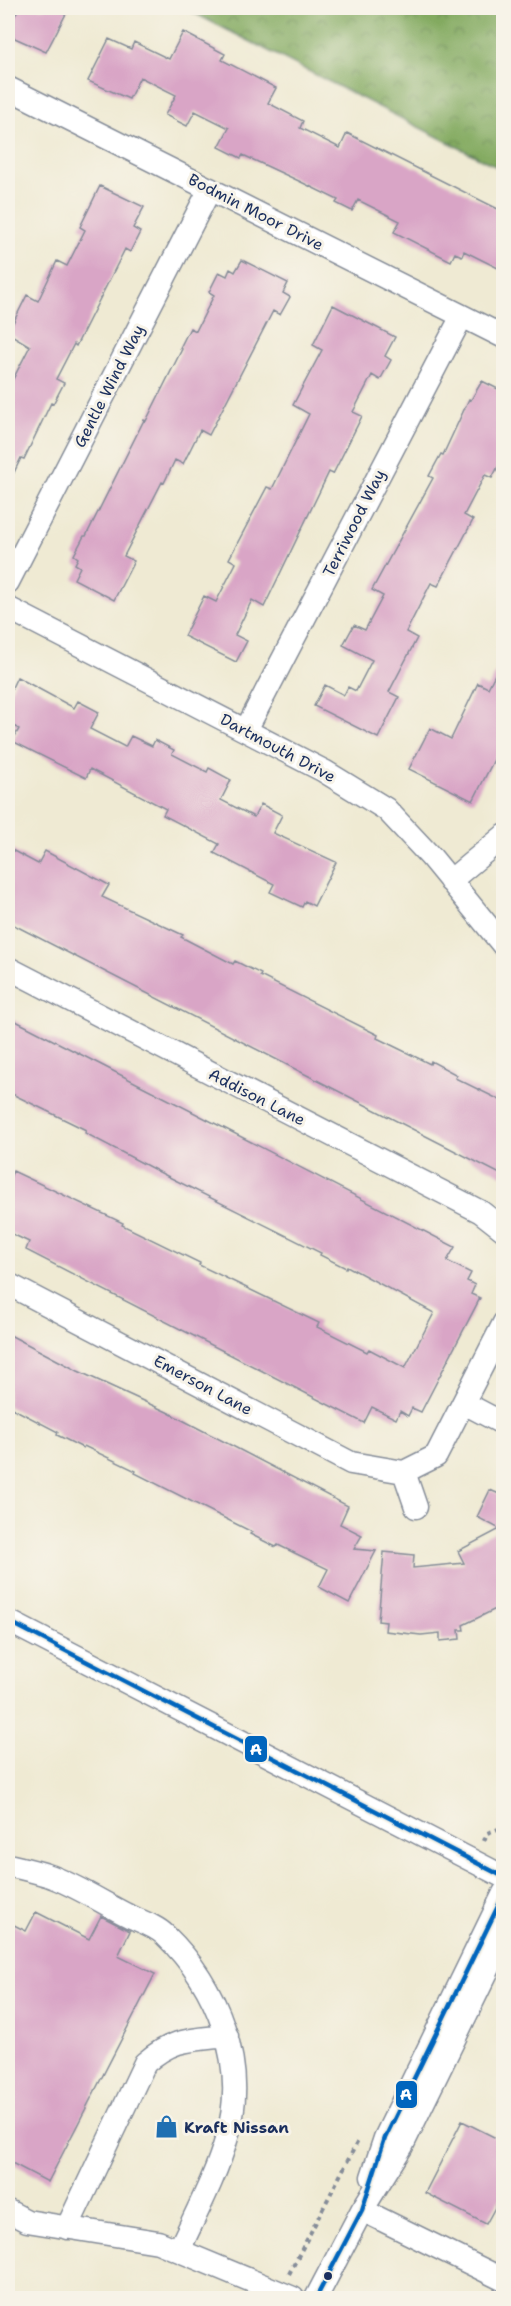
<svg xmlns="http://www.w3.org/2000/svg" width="511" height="2306" font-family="'Shantell Sans',sans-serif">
	<defs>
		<pattern id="forest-crowns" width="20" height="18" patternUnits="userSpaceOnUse" patternTransform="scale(1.5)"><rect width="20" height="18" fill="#83aa60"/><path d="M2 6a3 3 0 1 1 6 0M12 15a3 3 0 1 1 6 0" fill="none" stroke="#6a8b52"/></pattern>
	</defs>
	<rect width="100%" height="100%" fill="#f7f3e8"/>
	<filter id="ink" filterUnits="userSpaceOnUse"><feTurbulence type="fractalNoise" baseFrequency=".0167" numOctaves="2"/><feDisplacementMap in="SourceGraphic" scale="12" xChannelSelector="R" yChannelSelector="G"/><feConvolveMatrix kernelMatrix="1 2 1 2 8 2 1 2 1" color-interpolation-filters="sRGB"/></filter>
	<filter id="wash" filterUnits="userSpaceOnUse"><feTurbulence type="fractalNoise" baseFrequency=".008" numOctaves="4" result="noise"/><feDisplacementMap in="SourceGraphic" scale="24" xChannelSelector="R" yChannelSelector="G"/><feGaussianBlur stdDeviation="1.35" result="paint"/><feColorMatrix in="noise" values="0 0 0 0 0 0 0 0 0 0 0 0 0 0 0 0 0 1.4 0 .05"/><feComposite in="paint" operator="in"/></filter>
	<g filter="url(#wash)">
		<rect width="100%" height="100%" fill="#efead3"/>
		<path fill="url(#forest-crowns)" stroke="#4f6c5f" stroke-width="1.5" d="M184 8H503V170Z"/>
		<g id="blocks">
			<path fill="#d9a5c6" d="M19 8H69L46 52 8 35V29Z
				M183 32 225 54 222 60 276 88 268 103 303 121 300 128 340 148 347 133 504 212V271L464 251 462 256 455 253 451 261 394 232 400 221 358 200 352 211 336 203 338 200 301 182 243 155 241 158 219 147 229 128 195 111 187 126 165 115 176 95 140 77 129 99 88 81 109 39 131 49 134 42 169 59Z
				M100 186 144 207 133 228 140 232 130 252 125 249 76 346 74 344 56 379 64 383 53 404 51 403 24 459 21 458 8 485V389L30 346 8 333 27 295 38 301 57 261 67 266 85 230 80 227Z
				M242 260 288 283 283 293 290 297 280 315 273 311 209 435 200 430 183 464 175 460 164 483 162 482 124 556 134 561 114 600 74 579 80 567 75 564 78 558 74 555 84 536H86L144 420 146 421 182 349 180 348 190 328 196 331 214 295 209 292 219 272 227 276 230 269 235 272Z
				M333 305 395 337 385 356 391 360 380 380 372 375 353 412 362 416 333 474 329 472 264 607 252 600 235 635 247 641 236 662 184 636 204 596 216 602 236 563 229 559 267 487 272 489 309 414 293 405 322 350 313 345Z
				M482 381 504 392V455L492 478 485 475 464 515 473 520 438 586 431 583 406 632 417 638 389 692 399 697 378 738 314 706 325 685 344 695 348 687 356 691 372 660 343 645 354 625 365 630 383 596 372 590 433 478 429 476 441 454 443 455 469 399 471 400Z
				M504 657V740L473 801 409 769 430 728 451 739 478 683 488 688Z
				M17 677 74 708 78 701 99 712 90 729 125 747 131 736 152 746 155 740 174 750 172 754 207 772 209 768 231 780 221 800 254 817 261 804 282 815 273 833 336 862 314 906 305 901 302 907 270 892 274 884 214 853 219 844 163 815 166 809 90 769 86 778 12 741 19 729 8 723V696Z
				M8 848 38 864 45 851 109 885 102 897 183 935 181 937 233 964 235 961 261 974 260 976 378 1035 377 1038 430 1064 431 1061 457 1075 455 1078 504 1102V1176L8 922Z
				M8 1017 455 1247 447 1261 471 1273 467 1281 475 1285 471 1294 480 1298 421 1412 412 1408 408 1416 400 1411 396 1419 372 1407 364 1423 26 1250 29 1242 8 1232V1182L13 1171 123 1223 122 1225 200 1263 199 1265 319 1323 317 1327 367 1352 369 1349 405 1368 434 1313 347 1266 346 1268 320 1255 321 1253 163 1174 85 1133 86 1130 8 1092Z
				M8 1334 78 1371 167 1412 348 1506 340 1524 362 1535 354 1549 376 1551 349 1603 319 1587 328 1569 278 1545 276 1547 250 1534 252 1532 135 1473 136 1471 84 1446 83 1448 57 1435 58 1432 8 1406Z
				M490 1490 504 1496V1605L463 1625 464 1630H459L460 1639 440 1641V1633L421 1635 385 1631 386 1622 378 1621 384 1552 414 1555 413 1568 464 1563 458 1551 500 1529 477 1517Z
				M36 1912 89 1939 101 1916 130 1931 118 1956 155 1974 48 2182 8 2161V1922L26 1931Z
				M462 2121 504 2142V2191L486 2224 425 2193Z"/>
		</g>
	</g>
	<g filter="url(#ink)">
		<use href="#blocks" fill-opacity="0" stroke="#858c98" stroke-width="1.5"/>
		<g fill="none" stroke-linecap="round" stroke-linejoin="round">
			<defs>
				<path id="minor" d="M8 88 504 337
					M8 582 210 189
					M8 608 324 771 386 809 431 857 504 946
					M246 730 462 316
					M450 881 504 836
					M8 968 481 1212 504 1230
					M8 1284 351 1463 404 1472 436 1456 504 1323
					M464 1403 504 1424
					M404 1472 416 1507
					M8 1621 504 1877
					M8 1865C21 1868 34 1871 47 1875 74 1884 103 1903 129 1916 140 1921 156 1926 165 1935 217 1985 249 2065 227 2137 216 2176 196 2213 179 2250
					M372 2177 385 2138 504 1893
					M362 2210 504 2280
					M8 2211 27 2221 158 2242 293 2298
					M67 2228 145 2063C173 2038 191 2040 227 2036
					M316 2298 362 2210 402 2146 504 1937"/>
			</defs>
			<use href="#minor" stroke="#858c98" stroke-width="25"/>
			<path stroke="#858c98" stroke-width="4" stroke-dasharray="4.5 4.5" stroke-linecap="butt" d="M484 1841 487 1833 504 1827
				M289 2274 359 2139"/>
			<use href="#minor" stroke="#fff" stroke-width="22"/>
			<defs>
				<path id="bus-1" d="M8 1621 504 1877
					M316 2298 362 2210 385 2138 504 1894"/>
			</defs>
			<use href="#bus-1" stroke="#f7f3e8" stroke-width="9"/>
			<use href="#bus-1" stroke="#0065bd" stroke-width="4.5"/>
		</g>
	</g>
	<defs>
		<symbol id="shop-bare" viewBox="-9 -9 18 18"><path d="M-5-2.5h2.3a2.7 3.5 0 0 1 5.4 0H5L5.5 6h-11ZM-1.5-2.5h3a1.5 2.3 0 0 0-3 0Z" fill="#1f6fb2" stroke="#f7f3e8" stroke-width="2.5" paint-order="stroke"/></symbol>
	</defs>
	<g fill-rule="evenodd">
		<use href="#shop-bare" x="150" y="2110" width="33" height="33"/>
	</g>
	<circle fill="#1b2f5e" stroke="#f7f3e8" stroke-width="2" cx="328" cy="2276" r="5"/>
	<g text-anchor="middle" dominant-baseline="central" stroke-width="6" stroke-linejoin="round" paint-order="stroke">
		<g font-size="16" fill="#1b2f5e" stroke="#f7f3e8">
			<text transform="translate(256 212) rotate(27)">Bodmin Moor Drive</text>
			<text transform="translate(109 386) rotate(-63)">Gentle Wind Way</text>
			<text transform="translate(354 523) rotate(-63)">Terriwood Way</text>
			<text transform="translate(278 748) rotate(28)">Dartmouth Drive</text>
			<text transform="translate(257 1097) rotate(27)">Addison Lane</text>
			<text transform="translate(203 1385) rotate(28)">Emerson Lane</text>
		</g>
		<g font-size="16" font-weight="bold" fill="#1b2f5e" stroke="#f7f3e8" text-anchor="start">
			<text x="184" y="2127">Kraft Nissan</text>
		</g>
	</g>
	<g stroke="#f7f3e8" stroke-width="2">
		<rect x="244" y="1735" width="24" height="28" rx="6" fill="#0065bd"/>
		<rect x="395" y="2080" width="23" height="29" rx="6" fill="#0065bd"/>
	</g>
	<g font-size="16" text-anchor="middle" font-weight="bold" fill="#fff">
		<text x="256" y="1755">A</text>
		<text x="406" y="2100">A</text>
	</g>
	<rect width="511" height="2306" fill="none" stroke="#f7f3e8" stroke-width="30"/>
</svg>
